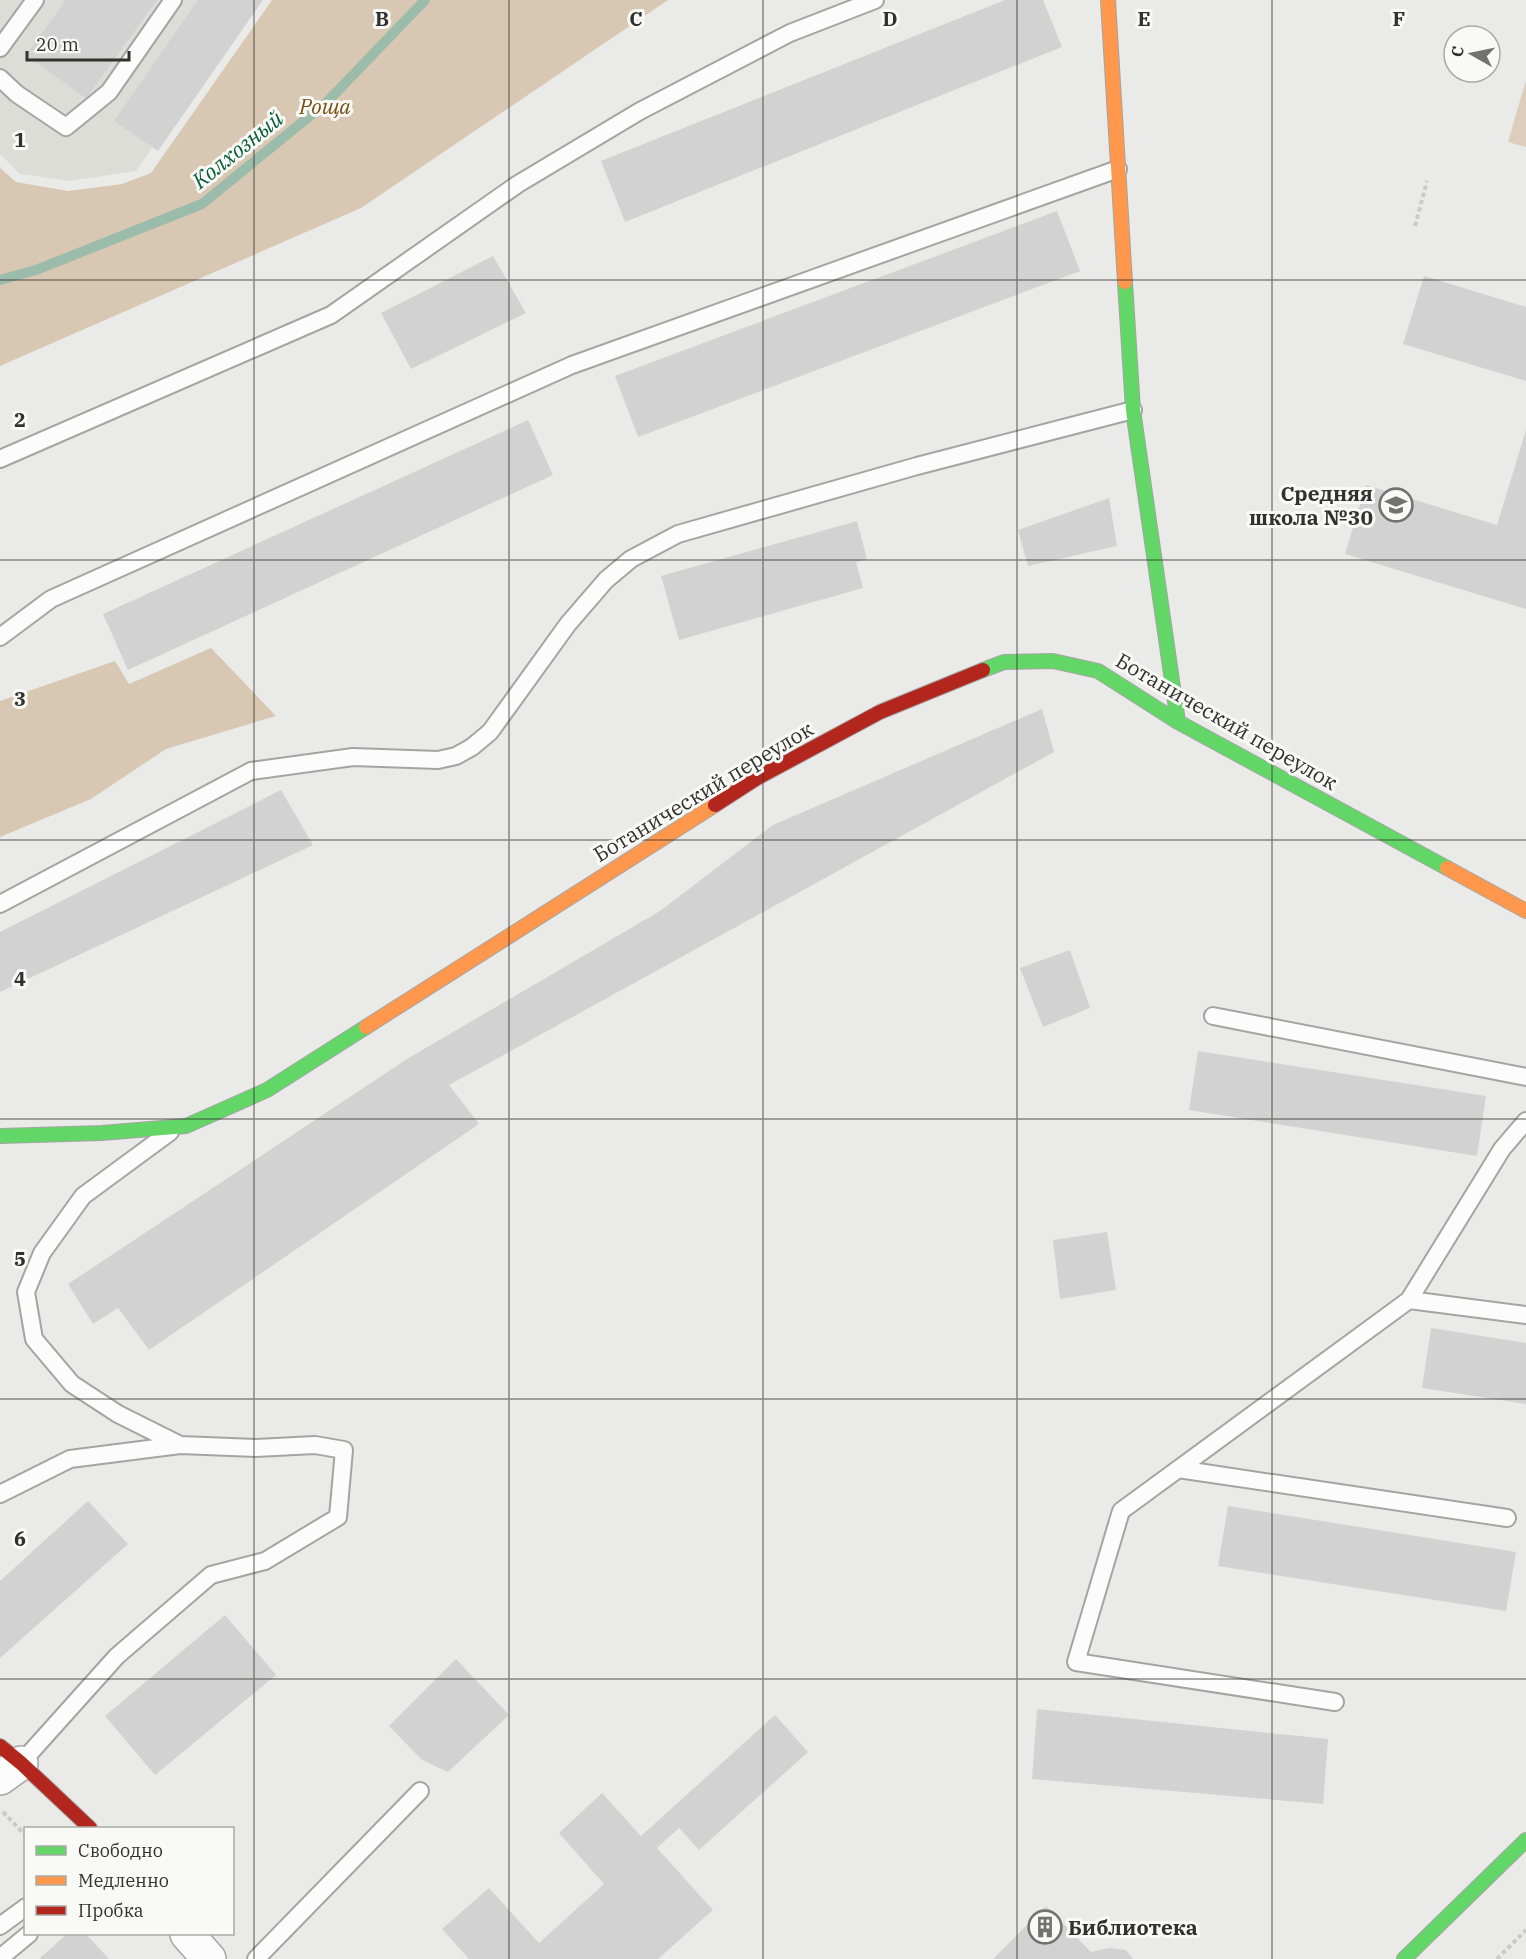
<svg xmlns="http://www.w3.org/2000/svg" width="1526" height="1959" font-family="'IBM Plex Serif',serif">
	<rect width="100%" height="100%" fill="#eaebe9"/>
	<path fill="#dcddd6" d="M0 0H254L136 171 70 181 20 174 0 154Z"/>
	<path fill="#ddcdbb" d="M1526 80V147L1508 142Z"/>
	<path fill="#d8c7b2" d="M272 0H668L361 208 0 366V168L16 182 68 191 122 184 151 173Z
		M211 648 276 716 166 749 91 799 0 837V701L115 661 129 684Z"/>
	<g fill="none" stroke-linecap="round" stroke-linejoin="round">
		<path stroke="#9cbcab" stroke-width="10" d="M0 280 36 270 202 204 327 102 425 0"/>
	</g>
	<path fill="#d1d2d1" d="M66 0H157L86 98 26 55Z
		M198 0H263L158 151 114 121Z
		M1005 0H1043L1062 47 625 222 601 161Z
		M1057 211 1080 271 638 437 615 376Z
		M493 256 526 313 411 369 381 313Z
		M1424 276 1526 307V381L1403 344Z
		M528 420 553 475 128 670 103 614Z
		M1526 430V609L1345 554 1366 485 1497 525Z
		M1109 498 1117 546 1028 566 1018 530Z
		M857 521 867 559 856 562 863 588 679 640 661 576Z
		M1042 709 1054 752 449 1085 479 1124 149 1350 118 1308 93 1324 68 1284 407 1059 660 911 773 825Z
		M281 790 313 845 0 992V932Z
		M1070 950 1090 1008 1043 1027 1020 968Z
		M1198 1051 1486 1096 1477 1156 1189 1110Z
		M1107 1232 1116 1290 1060 1299 1053 1240Z
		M1431 1328 1526 1343V1404L1422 1388Z
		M88 1501 128 1544 0 1658V1581Z
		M1228 1506 1516 1552 1506 1611 1218 1566Z
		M225 1615 276 1675 155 1775 105 1716Z
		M456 1659 509 1715 448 1772 422 1760 389 1726Z
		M1037 1709 1328 1739 1323 1804 1032 1779Z
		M775 1715 808 1752 699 1850 679 1828 657 1848 713 1910 658 1959H469L442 1929 489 1888 539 1943 604 1884 559 1833 602 1793 641 1836Z
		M1046 1906 1091 1952 1109 1948 1126 1950 1133 1959H993Z
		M67 1934H86L109 1959H39Z"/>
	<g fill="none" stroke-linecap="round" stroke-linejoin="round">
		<defs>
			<path id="lane" d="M0 48 35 0
				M0 78 17 94 66 127 109 92 173 0
				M0 459 331 315 518 184 640 111 790 33 875 0
				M0 637 51 599 572 365 1118 169
				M0 904 251 771 353 757 438 760 456 756 472 747 490 732 568 624 606 580 631 559 678 534 917 466 1133 410
				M1213 1016 1526 1077
				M1409 1300 1526 1315
				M1178 1469 1507 1518
				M0 1494 70 1459 180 1445
				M1335 1702 1076 1662 1121 1511 1409 1300 1502 1149 1526 1121
				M21 1763 117 1656 211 1575 265 1561 338 1517 344 1450 315 1445 256 1448 180 1445 118 1414 72 1384 34 1339 26 1292 42 1253 83 1196 170 1132
				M0 1926 26 1907
				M0 1958 29 1934
				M256 1959 420 1791"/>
			<path id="street" d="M0 1778 21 1763
				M187 1934 209 1959"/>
			<path id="fast" d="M1125 282 1133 410 1178 722
				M983 670 1004 662 1053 661 1098 671 1178 722 1447 868
				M0 1136 102 1133 186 1126 267 1090 366 1027
				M1404 1959 1526 1840"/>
			<path id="slow" d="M1108 0 1125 282
				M1447 868 1526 911
				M366 1027 715 805"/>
			<path id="jam" d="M715 805 757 778 880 712 983 670
				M0 1746 21 1763 90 1828"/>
		</defs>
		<use href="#lane" stroke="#a4a4a3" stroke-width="20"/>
		<use href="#street" stroke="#a4a4a3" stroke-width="36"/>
		<use href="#fast" stroke="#a4a4a3" stroke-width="16"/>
		<use href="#slow" stroke="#a4a4a3" stroke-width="16"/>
		<use href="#jam" stroke="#a4a4a3" stroke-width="16"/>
		<path stroke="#cacac9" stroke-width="4" stroke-dasharray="4.5 3" stroke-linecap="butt" d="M1415 226 1427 181
			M3 1812 26 1836
			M1497 1959 1526 1930"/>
		<use href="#lane" stroke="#fcfcfc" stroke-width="16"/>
		<use href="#street" stroke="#fcfcfc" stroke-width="33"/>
		<use href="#fast" stroke="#63d668" stroke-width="14"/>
		<use href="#slow" stroke="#ff974d" stroke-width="14"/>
		<use href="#jam" stroke="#b3261e" stroke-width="14"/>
	</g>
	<path fill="none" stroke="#31312f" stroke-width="1.5" stroke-opacity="0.55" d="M254 0V1959M509 0V1959M763 0V1959M1017 0V1959M1272 0V1959M0 280H1526M0 560H1526M0 840H1526M0 1119H1526M0 1399H1526M0 1679H1526"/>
	<defs>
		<symbol id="school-ring" viewBox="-11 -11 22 22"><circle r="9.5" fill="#f9faf6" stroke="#727270" stroke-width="1.5"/><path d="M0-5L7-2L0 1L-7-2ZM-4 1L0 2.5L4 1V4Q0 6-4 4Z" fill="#727270"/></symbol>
		<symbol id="building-ring" viewBox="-11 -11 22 22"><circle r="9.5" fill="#f9faf6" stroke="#727270" stroke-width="1.5"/><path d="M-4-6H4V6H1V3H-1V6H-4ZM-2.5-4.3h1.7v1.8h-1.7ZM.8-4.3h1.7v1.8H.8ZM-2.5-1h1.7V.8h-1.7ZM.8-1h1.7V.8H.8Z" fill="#727270"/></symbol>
	</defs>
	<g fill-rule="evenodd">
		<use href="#school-ring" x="1377" y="486" width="38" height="38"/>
		<use href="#building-ring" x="1026" y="1908" width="38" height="38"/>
	</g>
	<g text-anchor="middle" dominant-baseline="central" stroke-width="6" stroke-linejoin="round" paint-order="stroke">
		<g font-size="21" font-style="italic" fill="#784d10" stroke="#f9faf6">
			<text x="325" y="106">Роща</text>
		</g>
		<g font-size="21" font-weight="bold" fill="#31312f" stroke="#f9faf6" text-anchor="end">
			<text x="1373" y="493">Средняя<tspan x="1373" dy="24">школа №30</tspan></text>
			<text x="1068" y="1927" text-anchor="start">Библиотека</text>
		</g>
		<g font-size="21" fill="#31312f" stroke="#f9faf6">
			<text transform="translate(1227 721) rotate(30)">Ботанический переулок</text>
			<text transform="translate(703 791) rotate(-31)">Ботанический переулок</text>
		</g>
		<g font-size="22" font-style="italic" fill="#075d3d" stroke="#f9faf6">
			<text transform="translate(237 149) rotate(-39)">Колхозный</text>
		</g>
	</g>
	<g font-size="20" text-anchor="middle" font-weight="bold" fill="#31312f" stroke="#f9faf6" stroke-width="6" stroke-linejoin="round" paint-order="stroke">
		<text x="382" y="26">B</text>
		<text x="636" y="26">C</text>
		<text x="890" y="26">D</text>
		<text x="1144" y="26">E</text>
		<text x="1399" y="26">F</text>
		<text x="20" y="147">1</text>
		<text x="20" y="427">2</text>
		<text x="20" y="706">3</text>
		<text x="20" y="986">4</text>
		<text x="20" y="1266">5</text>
		<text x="20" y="1546">6</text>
	</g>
	<rect x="24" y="1827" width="210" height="108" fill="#f9faf6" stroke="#a9aaa6" stroke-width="1.5"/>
	<rect x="36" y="1846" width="30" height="9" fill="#63d668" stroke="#a9aaa6" stroke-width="1.5"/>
	<text x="78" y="1857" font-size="18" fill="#31312f">Свободно</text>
	<rect x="36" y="1876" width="30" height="9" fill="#ff974d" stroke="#a9aaa6" stroke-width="1.5"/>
	<text x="78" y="1887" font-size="18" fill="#31312f">Медленно</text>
	<rect x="36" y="1906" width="30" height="9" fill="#b3261e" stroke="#a9aaa6" stroke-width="1.5"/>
	<text x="78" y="1917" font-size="18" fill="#31312f">Пробка</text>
	<g transform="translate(1472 54) rotate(279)"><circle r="28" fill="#f9faf6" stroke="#a9aaa6" stroke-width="1.5"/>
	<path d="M0-4.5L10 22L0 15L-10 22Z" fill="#727270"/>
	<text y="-9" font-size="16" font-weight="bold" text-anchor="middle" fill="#31312f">С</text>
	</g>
	<path d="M27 51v9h102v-9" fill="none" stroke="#31312f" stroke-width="3"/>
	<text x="36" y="51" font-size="18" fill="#31312f" stroke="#f9faf6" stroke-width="4.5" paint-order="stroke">20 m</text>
</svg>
